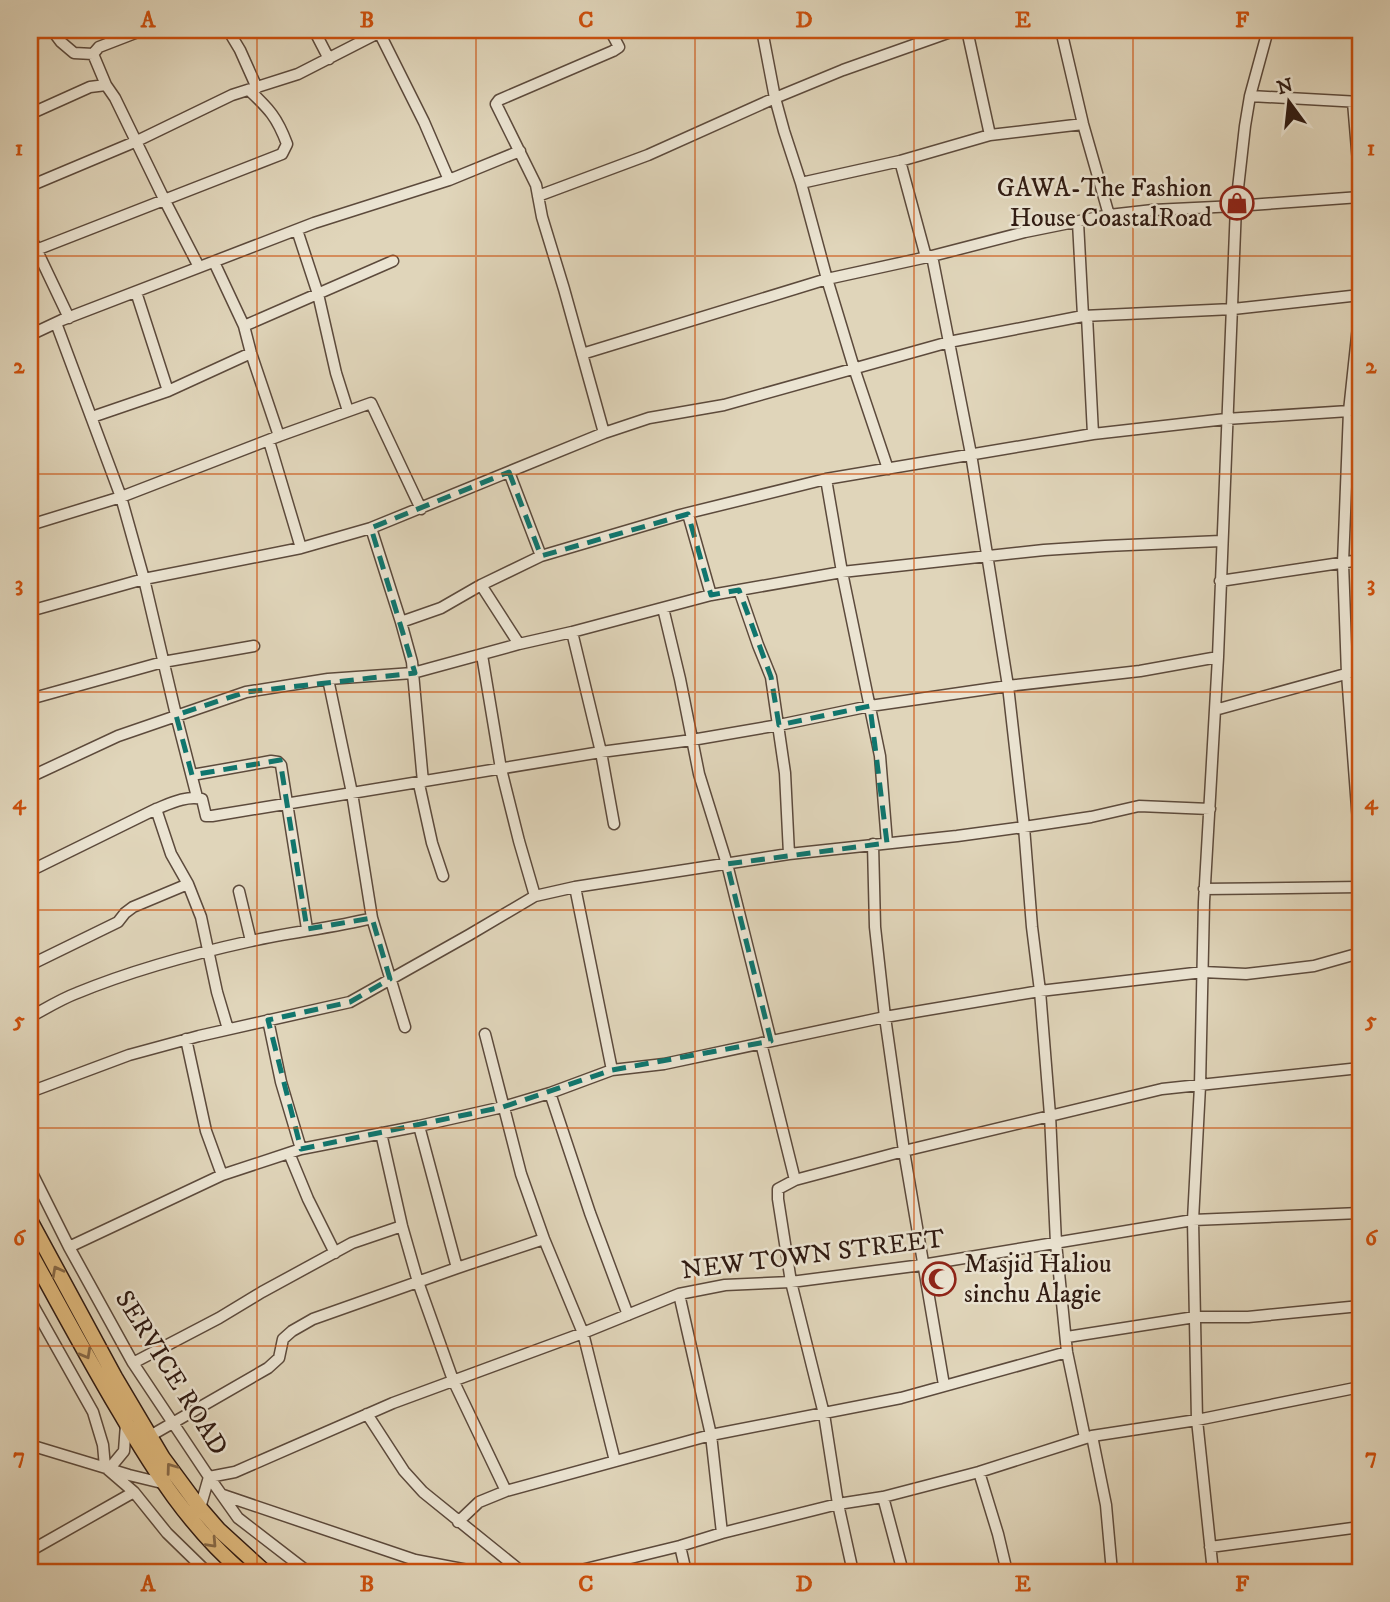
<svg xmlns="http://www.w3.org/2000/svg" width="1390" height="1602" font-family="'IM FELL DW Pica',serif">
	<rect width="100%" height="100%" fill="#e0d5ba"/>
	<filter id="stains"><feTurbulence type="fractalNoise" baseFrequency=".00286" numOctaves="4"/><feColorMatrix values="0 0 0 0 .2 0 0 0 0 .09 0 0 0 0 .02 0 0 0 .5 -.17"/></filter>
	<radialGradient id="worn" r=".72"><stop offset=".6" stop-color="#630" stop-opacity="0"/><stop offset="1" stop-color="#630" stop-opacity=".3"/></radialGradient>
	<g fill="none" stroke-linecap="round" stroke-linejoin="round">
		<defs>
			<path id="minor" d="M52 30 61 42 74 53 93 54 99 47 143 30
				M228 30 240 50 257 88
				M314 30 329 59
				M378 30 424 122 449 180
				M762 30 775 98 784 131 801 183 827 279 854 368 888 469
				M967 30 990 135
				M1061 30 1083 124 1109 215
				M30 36 46 30
				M93 54 106 85 115 98 165 201 199 267
				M1250 96 1360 102
				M1353 102 1360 186
				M30 114 90 87 106 85
				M900 161 926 257
				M801 183 900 161 990 135 1083 124
				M30 186 137 141 232 95 298 74 384 30
				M538 196 648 155 775 98 843 70 956 30
				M1078 222 1083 316
				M297 230 318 294 336 373 348 411
				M30 236 69 318
				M36 250 282 154 287 144C277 117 269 109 249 90
				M932 256 971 454 1008 686 1024 827 1032 927 1040 991 1050 1115 1056 1243 1067 1352 1085 1438
				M214 262 244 326 251 353 279 436
				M136 292 168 391
				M1360 308 1349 411 1343 563 1347 674 1360 848
				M1087 316 1093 434
				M56 323 121 497 144 579 176 715 197 797
				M244 326 393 261
				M30 335 62 320 314 223 449 180 520 151
				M582 354 827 279 932 256 1025 232 1109 215 1153 210 1236 206 1360 197
				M92 417 168 391 251 353
				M604 433 564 289 542 217 536 185 496 104 499 100 613 51 619 47 610 30
				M269 441 301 548
				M509 472 541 556
				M826 479 842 572 880 756 887 843
				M688 514 711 595
				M30 525 121 497 279 436 371 403 421 509
				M371 528 401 622 412 662 423 782
				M1220 581 1360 560
				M481 585 519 644
				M739 590 758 645 771 677 785 773 789 854
				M663 608 680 679 699 774 727 864 771 1041
				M30 611 144 579 301 548 371 528 604 433 649 418 724 405 949 342 1083 316 1233 309 1360 295
				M401 622 441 608 481 585 541 556 680 515 826 479 1093 434 1226 419 1349 411 1360 409
				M572 632 601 752 614 824
				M482 655 501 769 519 841 535 896
				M328 679 352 793 372 918 405 1027
				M30 699 163 662 254 646
				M1215 710 1360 670
				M192 775 271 761 278 762 281 765 307 929
				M30 777 118 736 246 692 328 679 413 673 519 644 572 632 711 595 842 572 1044 550 1105 546 1221 541
				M419 784 432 843 443 876
				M156 809 171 854 188 884 201 917 217 992 228 1029
				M873 844 875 927 885 1017 904 1151 944 1385
				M30 871 156 809C169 804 187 795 202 799L206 816H212L601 752 692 740 779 725 870 706 1008 686 1140 671 1218 657
				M575 887 612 1070
				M1204 889 1360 887
				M239 891 251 941
				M30 965 118 922 125 913 133 907 188 884
				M30 1017C45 1009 61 999 77 993 133 970 192 954 251 941 291 932 333 928 372 918
				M268 1020 281 1082 301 1149
				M485 1034 521 1174 544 1239 583 1333 615 1461
				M186 1039 206 1131 222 1175
				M761 1043 795 1180
				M30 1092 129 1055 199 1036 350 1002 469 935 535 896 575 887 789 854 957 836 1024 827 1091 817 1139 806 1210 809
				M550 1093 590 1213 628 1315
				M419 1126 457 1268
				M381 1133 402 1226 418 1282 453 1380 506 1491
				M289 1153 308 1199 335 1253
				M30 1169 69 1247 133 1363 209 1477 238 1518 308 1572
				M69 1247 222 1175 301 1149 419 1126 503 1107 550 1093 612 1070 664 1064 885 1017 1040 991 1203 972 1246 974 1314 966 1360 953
				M679 1294 711 1435 722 1533
				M30 1300 93 1412 103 1445 105 1467 134 1492 167 1533 207 1572
				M1067 1337 1195 1317H1248L1360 1306
				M133 1363 219 1318 262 1292 352 1243 402 1226
				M367 1414 404 1471 423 1492 522 1572
				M150 1436 268 1368 279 1358 283 1339 292 1331 313 1319 457 1268 544 1239
				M1092 1436 1106 1505 1112 1572
				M30 1445 129 1475 162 1483
				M110 1468 124 1451 126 1424
				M979 1472 998 1534 1007 1572
				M223 1495 415 1560 478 1572
				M883 1497 903 1572
				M200 1508 209 1477 235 1472 393 1403 583 1333 679 1294 725 1285 791 1282 922 1265 1193 1220 1360 1213
				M458 1522 479 1502 506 1491 711 1435 901 1398 1067 1352
				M680 1546 686 1572
				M1210 1547 1360 1527
				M30 1551 134 1492
				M573 1572 680 1546 722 1533 838 1504 883 1497 979 1472 1092 1436 1197 1420 1360 1387
				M853 1572 838 1504 824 1414 791 1282 778 1199V1189L795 1180 904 1151 1162 1089 1360 1068
				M1213 1572 1197 1420 1193 1220 1200 1086 1204 902 1218 657 1236 206 1245 126 1250 96 1268 30"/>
			<path id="major" d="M30 1220 115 1377 163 1458 200 1508 219 1530 265 1572
				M30 1252C59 1305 88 1359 119 1411 154 1471 189 1526 242 1572"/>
		</defs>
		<use href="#minor" stroke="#5c4a3c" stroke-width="13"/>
		<use href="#major" stroke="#301b12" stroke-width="17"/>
		<use href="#minor" stroke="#ebe4d2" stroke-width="10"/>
		<use href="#major" stroke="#e0ba7d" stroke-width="14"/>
	</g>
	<defs><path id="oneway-chevron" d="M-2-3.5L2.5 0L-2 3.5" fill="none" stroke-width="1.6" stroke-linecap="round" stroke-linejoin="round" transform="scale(1.75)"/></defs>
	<g stroke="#886a48">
		<use href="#oneway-chevron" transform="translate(57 1271) rotate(-118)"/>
		<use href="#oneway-chevron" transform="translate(86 1354) rotate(61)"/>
		<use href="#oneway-chevron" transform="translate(171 1468) rotate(-126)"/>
		<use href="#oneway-chevron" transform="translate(212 1543) rotate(47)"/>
	</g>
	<path fill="none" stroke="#0f766e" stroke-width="5" stroke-dasharray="14 9" stroke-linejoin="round" d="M509 472 541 556 688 514 711 595 739 590 771 677 779 725 870 706 887 843 727 864 771 1041 612 1070 503 1107 301 1149 268 1020 350 1002 390 979 372 918 307 929 280 760 192 775 176 715 246 692 415 673 371 528Z"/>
	<path fill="none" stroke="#cc500d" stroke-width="2" stroke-opacity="0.55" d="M257 30V1572M476 30V1572M695 30V1572M914 30V1572M1133 30V1572M30 256H1360M30 474H1360M30 692H1360M30 910H1360M30 1128H1360M30 1346H1360"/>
	<defs>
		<symbol id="shop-ring" viewBox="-11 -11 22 22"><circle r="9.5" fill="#ebe4d2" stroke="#8f2418" stroke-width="1.5"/><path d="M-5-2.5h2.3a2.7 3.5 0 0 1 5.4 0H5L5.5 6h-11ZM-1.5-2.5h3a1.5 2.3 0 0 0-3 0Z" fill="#8f2418"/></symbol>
		<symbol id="mosque-ring" viewBox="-11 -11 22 22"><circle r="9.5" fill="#ebe4d2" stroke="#8f2418" stroke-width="1.5"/><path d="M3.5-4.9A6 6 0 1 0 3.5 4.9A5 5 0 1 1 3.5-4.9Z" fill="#8f2418"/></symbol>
	</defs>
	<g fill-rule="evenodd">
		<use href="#shop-ring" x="1218" y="184" width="38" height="38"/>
		<use href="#mosque-ring" x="920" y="1260" width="38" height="38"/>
	</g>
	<g text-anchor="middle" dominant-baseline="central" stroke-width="5" stroke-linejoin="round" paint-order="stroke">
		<g font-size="26" fill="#301b12" stroke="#ebe4d2" text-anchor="end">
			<text x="1212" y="188">GAWA-The Fashion<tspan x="1212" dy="30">House CoastalRoad</tspan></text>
			<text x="964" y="1264" text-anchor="start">Masjid Haliou<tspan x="964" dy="30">sinchu Alagie</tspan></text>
		</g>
		<g font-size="26" fill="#301b12" stroke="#ebe4d2">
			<text transform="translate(813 1255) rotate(-7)">NEW TOWN STREET</text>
			<text transform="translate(171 1373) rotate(58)">SERVICE ROAD</text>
		</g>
	</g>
	<rect width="1390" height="1602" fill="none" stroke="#e0d5ba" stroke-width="77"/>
	<g transform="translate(1289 102) rotate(345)" stroke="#ebe4d2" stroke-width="5" paint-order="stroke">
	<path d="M0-5L12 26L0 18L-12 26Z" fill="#301b12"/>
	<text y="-10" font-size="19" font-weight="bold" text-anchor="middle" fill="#301b12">N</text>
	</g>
	<rect x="38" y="38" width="1314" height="1526" fill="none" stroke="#cc500d" stroke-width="2.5"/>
	<g font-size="23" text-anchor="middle" font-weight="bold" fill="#cc500d">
		<text x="148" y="27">A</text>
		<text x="367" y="27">B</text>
		<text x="586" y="27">C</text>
		<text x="804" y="27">D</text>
		<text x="1023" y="27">E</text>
		<text x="1242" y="27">F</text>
		<text x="19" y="155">1</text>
		<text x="1371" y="155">1</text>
		<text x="19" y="373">2</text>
		<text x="1371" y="373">2</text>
		<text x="19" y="591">3</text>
		<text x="1371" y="591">3</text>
		<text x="19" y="809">4</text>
		<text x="1371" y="809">4</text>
		<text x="19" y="1027">5</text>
		<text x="1371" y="1027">5</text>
		<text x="19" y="1245">6</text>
		<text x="1371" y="1245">6</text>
		<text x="19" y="1463">7</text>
		<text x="1371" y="1463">7</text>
		<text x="148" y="1591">A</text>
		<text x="367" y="1591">B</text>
		<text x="586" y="1591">C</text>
		<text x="804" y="1591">D</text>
		<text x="1023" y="1591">E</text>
		<text x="1242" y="1591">F</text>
	</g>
	<rect width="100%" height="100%" filter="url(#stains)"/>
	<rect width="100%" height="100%" fill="url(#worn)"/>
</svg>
